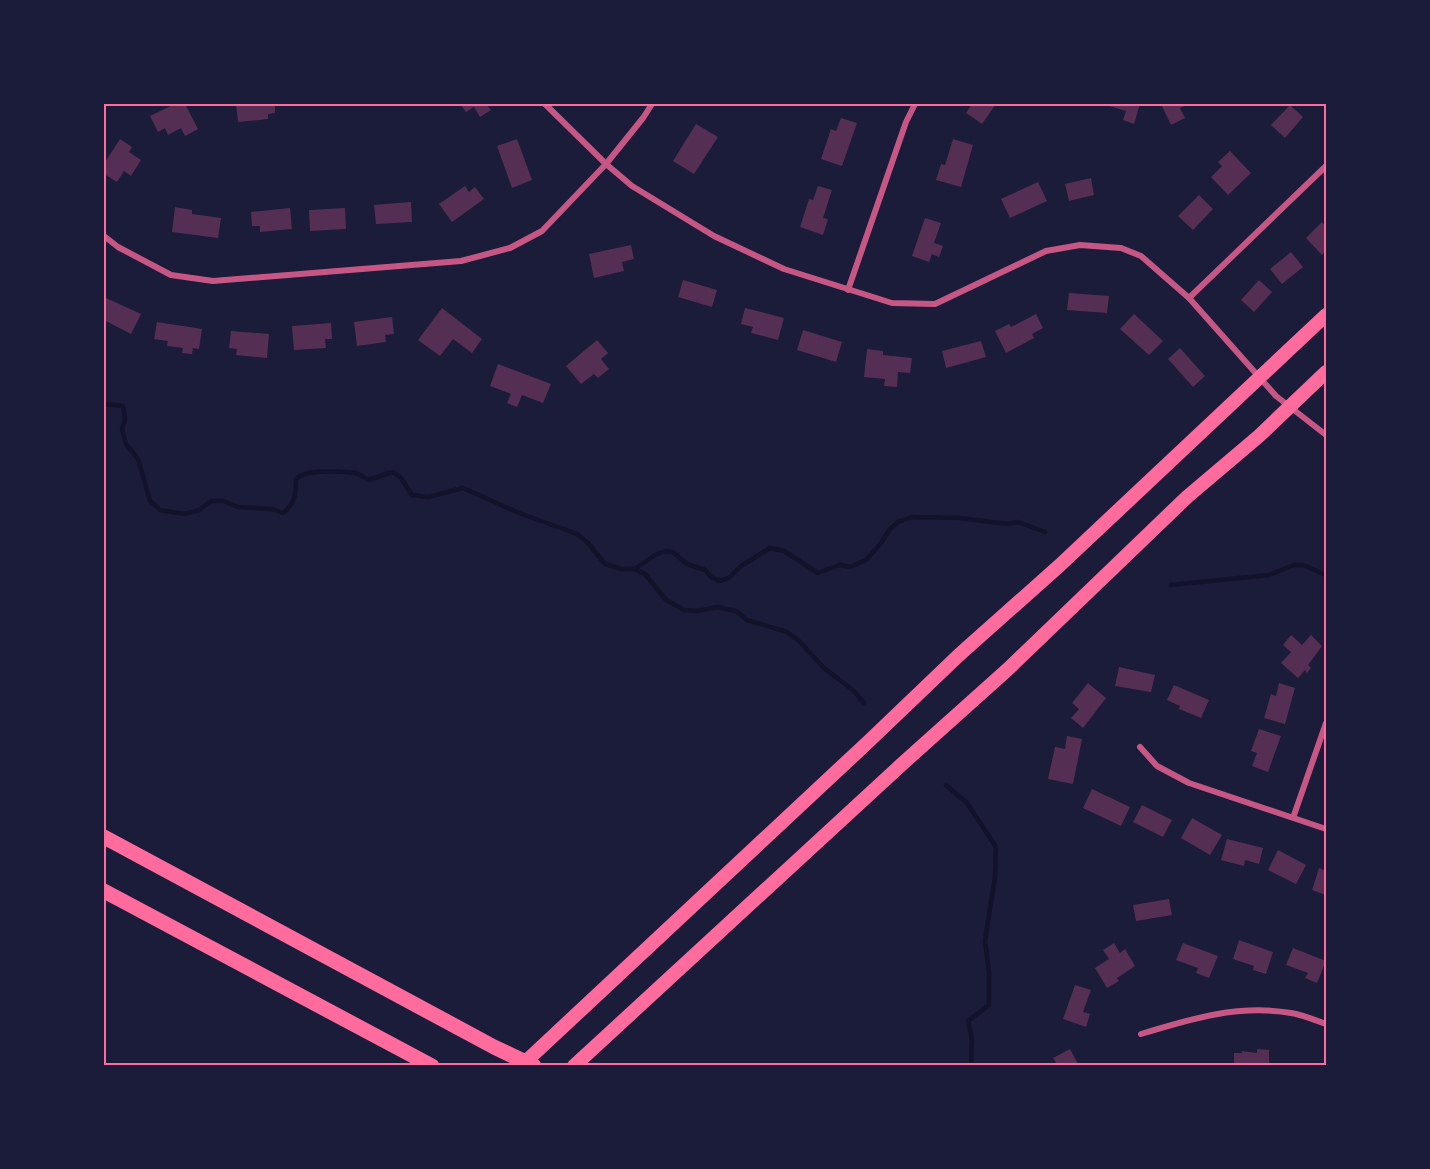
<svg xmlns="http://www.w3.org/2000/svg" width="1430" height="1169" font-family="Signika,sans-serif">
	<rect width="100%" height="100%" fill="#1b1b3a"/>
	<g fill="none" stroke-linecap="round" stroke-linejoin="round">
		<path stroke="#12122b" stroke-width="4.5" d="M104 404 123 406 125 419 122 429 126 444 138 459 150 501 160 510 185 514 199 510 211 501H224L238 507 272 509 283 513C295 503 296 495 296 479 306 469 340 471 355 473 359 474 364 477 368 480L393 472 401 478 412 495 428 497 463 488 519 513 577 534 588 543 605 564 621 569H635L645 574 666 600 684 610 697 611 717 607 736 611 747 620 787 632 799 641 824 668 854 691 864 703
			M635 569 655 555 666 551 673 552 687 564 705 570 711 577 719 581 729 578 741 566 770 548 784 551 818 573 840 565 850 567 866 560 881 543 890 529 898 522 912 517 959 518 1008 524 1018 522 1045 532
			M1171 585 1269 575 1294 565H1303L1326 575
			M946 785 967 803 996 847 995 877 985 941 989 972V1005L968 1021 972 1039 971 1066"/>
	</g>
	<path fill="#542f53" d="M175 104H185L198 129 185 136 181 128 168 135 165 128 158 132 150 116Z
		M236 104H275V113L268 114V119L238 122Z
		M460 104H486L491 110 480 117 474 107 466 112Z
		M972 104H996L982 124 966 113Z
		M1103 104H1140L1134 124 1123 120 1126 111Z
		M1161 104H1189L1180 108 1185 118 1171 125Z
		M1290 105 1303 117 1285 138 1271 125Z
		M841 118 857 123 842 166 821 159 831 129 836 131Z
		M696 124 718 137 694 174 673 161Z
		M120 139 132 147 129 152 141 160 131 176 124 171 117 182 104 174V164Z
		M517 139 532 180 512 188 497 146Z
		M953 139 973 145 961 187 936 180 941 164 945 165Z
		M1230 151 1251 173 1228 195 1211 177 1222 166 1218 162Z
		M1091 178 1094 195 1069 201 1065 184Z
		M1038 182 1047 201 1010 218 1001 199Z
		M465 186 469 192 475 187 484 199 452 222 439 204Z
		M818 186 832 190 823 218 828 219 823 235 800 227 809 199 813 200Z
		M1199 195 1213 209 1193 230 1178 216Z
		M411 202 412 222 376 224 374 205Z
		M175 207 192 210V214L221 218 218 238 172 232Z
		M290 208 292 229 260 232V226H252L251 212Z
		M345 208 346 229 310 231 309 210Z
		M925 218 941 223 934 243 943 246 939 257 932 254 929 262 912 256Z
		M1322 222 1326 227V250L1322 255 1306 238Z
		M631 245 634 259 622 262 624 271 594 278 589 254Z
		M1291 252 1303 267 1282 284 1270 269Z
		M683 280 717 290 712 307 678 297Z
		M1259 280 1272 292 1254 312 1241 300Z
		M1069 293 1109 296 1107 313 1067 310Z
		M106 298 141 314 131 334 104 320V302Z
		M442 308 482 339 472 353 453 339 440 356 418 340Z
		M745 308 784 318 778 340 751 333 753 327 741 324Z
		M1036 314 1043 328 1032 334 1034 338 1006 353 995 331 1009 324 1011 327Z
		M1134 314 1163 341 1149 355 1120 329Z
		M392 317 394 334 385 335 386 342 357 346 354 322Z
		M157 322 202 329 199 349 193 348 192 354 182 353 183 348 167 346 168 341 154 339Z
		M331 323 332 339H325L326 348 294 350 292 326Z
		M803 330 842 342 836 362 797 350Z
		M231 331 269 334 267 358 236 355 237 349 229 348Z
		M597 340 608 353 601 359 609 369 598 378 594 374 581 384 566 366Z
		M981 341 986 357 946 368 942 351Z
		M1180 348 1205 376 1193 387 1168 359Z
		M867 349 883 351V355L912 358 910 373 898 372 897 387 884 386 885 379 864 377Z
		M498 364 551 384 543 403 522 395 517 407 507 403 511 394 490 386Z
		M1291 635 1302 645 1311 635 1322 646 1308 665 1311 668 1307 673 1305 670 1298 678 1281 663 1291 652 1283 645Z
		M1119 667 1155 675 1151 692 1115 686Z
		M1088 683 1106 698 1083 728 1071 718 1079 709 1072 703Z
		M1279 683 1295 688 1285 724 1264 718 1271 694 1276 696Z
		M1174 685 1209 700 1201 718 1179 709 1180 706 1167 700Z
		M1259 729 1281 736 1268 772 1252 766 1257 753 1251 751Z
		M1067 736 1082 739 1073 784 1048 779 1055 747 1065 749Z
		M1092 789 1130 807 1121 826 1083 808Z
		M1142 805 1172 820 1163 837 1133 822Z
		M1192 818 1222 835 1210 855 1181 838Z
		M1227 839 1263 848 1259 864 1245 860 1244 866 1221 860Z
		M1278 850 1306 865 1296 884 1268 870Z
		M1319 868 1326 871V895L1312 890Z
		M1169 899 1172 915 1136 921 1133 905Z
		M1239 940 1273 952 1266 974 1253 970 1254 966 1233 959Z
		M1114 943 1120 953 1125 949 1135 966 1117 978 1119 981 1107 988 1095 968 1109 959 1103 950Z
		M1183 943 1218 956 1209 978 1196 973 1198 968 1176 960Z
		M1293 948 1326 961 1317 983 1305 978 1308 973 1286 965Z
		M1075 985 1091 990 1083 1012 1090 1014 1086 1027 1063 1019Z
		M1070 1049 1079 1066H1058L1053 1058Z
		M1257 1049 1269 1050V1066H1234V1053H1242V1051L1257 1053Z"/>
	<g fill="none" stroke-linecap="round" stroke-linejoin="round">
		<path stroke="#c65784" stroke-width="6" d="M545 104 606 164 632 186 714 236 784 269 892 303 935 304 1046 251 1080 245 1121 248 1141 256 1189 298 1276 396 1326 435
			M104 236 118 247 171 275 213 281 461 261 510 248 542 231 606 164 643 118 652 104
			M848 290 906 122 915 104
			M1189 298 1326 166
			M1140 747 1157 766 1189 783 1326 829
			M1293 818 1326 723
			M1141 1034C1190 1019 1239 1004 1291 1013 1303 1015 1315 1020 1326 1024"/>
		<path stroke="#ff6b9d" stroke-width="14" d="M521 1066 868 742 959 655 1059 566 1326 315
			M574 1066 901 765 1007 670 1187 497 1259 436 1326 372"/>
		<path stroke="#ff6b9d" stroke-width="15" d="M104 837 494 1047 534 1066
			M104 891 432 1066"/>
	</g>
	<rect width="1430" height="1169" fill="none" stroke="#1b1b3a" stroke-width="210"/>
	<rect x="105" y="105" width="1220" height="959" fill="none" stroke="#ff6b9d" stroke-width="2"/>
</svg>
